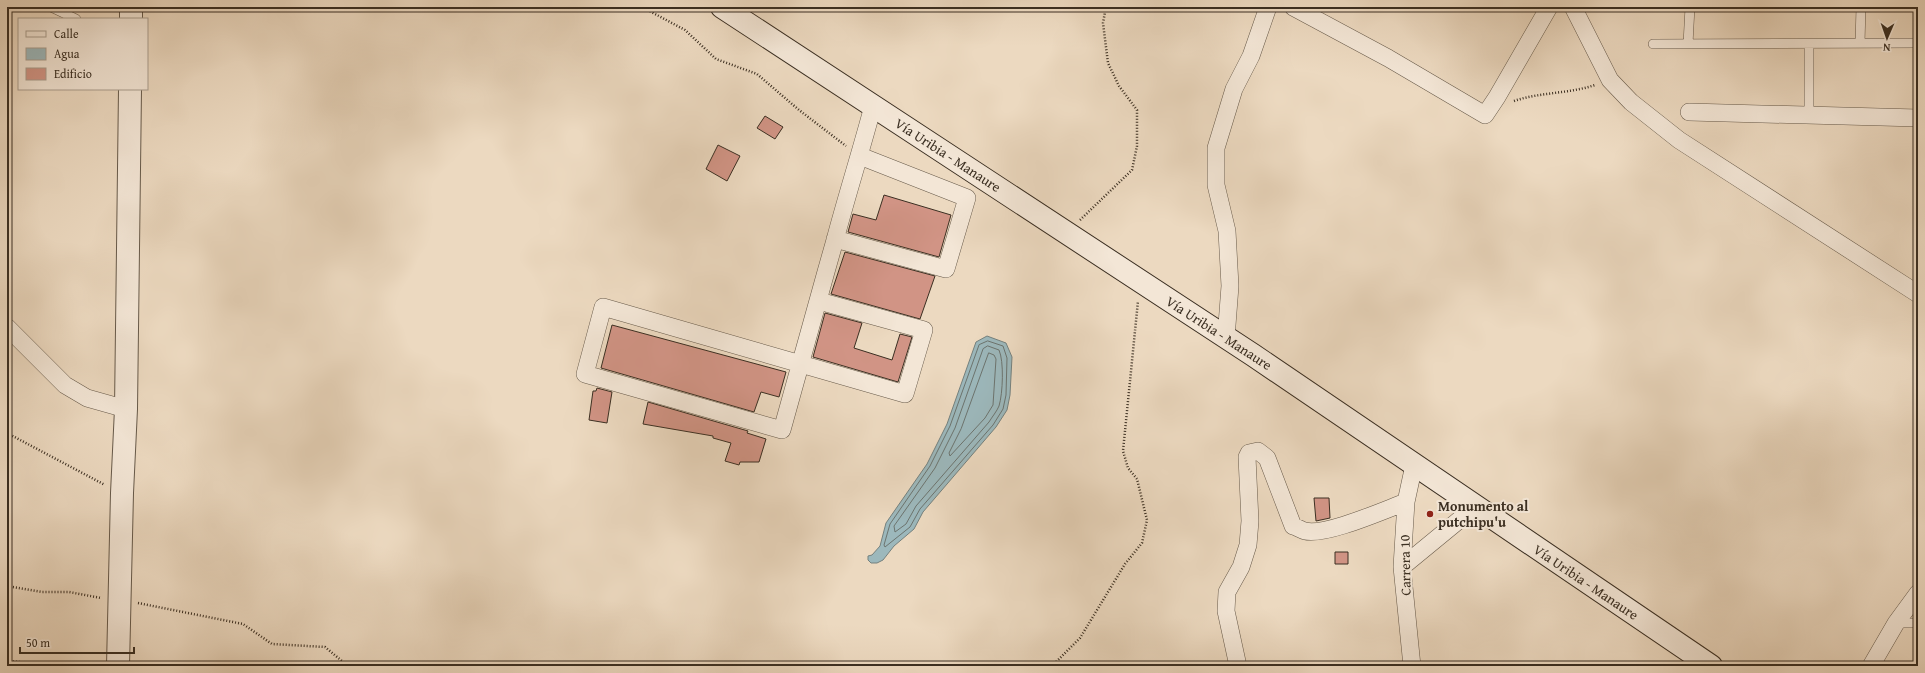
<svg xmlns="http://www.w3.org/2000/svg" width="1925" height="673" font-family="'Gentium Book Plus',serif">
	<rect width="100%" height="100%" fill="#ecd9c0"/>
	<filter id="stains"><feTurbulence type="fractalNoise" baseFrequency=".005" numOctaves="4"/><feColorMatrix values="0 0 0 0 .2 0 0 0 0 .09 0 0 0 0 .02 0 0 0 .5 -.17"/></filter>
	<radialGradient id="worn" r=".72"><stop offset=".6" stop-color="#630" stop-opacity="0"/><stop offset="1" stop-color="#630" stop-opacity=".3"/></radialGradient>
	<path fill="#9cb8bc" stroke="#75817e" d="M987 336 1006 343 1012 357 1010 395 1007 410 996 427 923 512 914 529 894 546 883 560 877 563H871L868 560V556L872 555 880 546 886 523 927 464 947 424 976 342Z"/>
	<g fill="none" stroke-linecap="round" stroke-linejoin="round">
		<path stroke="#6c746f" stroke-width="1" d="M988 341 1003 346 1007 358 1006 395 1003 409 993 425 920 509 910 527 885 547 884 545 890 524 930 466 950 426 979 345Z
			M988 346 999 350C1004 361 1003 393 999 406 997 411 992 417 989 422L916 506 906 524 895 532 894 526 935 468 955 428 983 349Z
			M989 353 994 355 996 359 993 405 985 418 950 456 949 453 961 429Z"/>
	</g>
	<path fill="#d19485" stroke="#3b2f22" d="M765 116 783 127 775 139 757 128Z
		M718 145 740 156 727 181 706 169Z
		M884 195 951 215 939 257 848 232 853 214 876 220Z
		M845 252 935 276 920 319 831 294Z
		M825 313 862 323 854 348 892 360 900 334 912 337 898 382 813 357Z
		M612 325 786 372 779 397 761 392 754 412 601 368Z
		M597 388 612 392 607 423 589 420 593 391H596Z
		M648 402 748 431 747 433 766 439 759 462H740L739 465 725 461 731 443 713 438V436L643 424Z
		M1314 498H1329L1330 518 1316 521Z
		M1335 552H1348V564H1335Z"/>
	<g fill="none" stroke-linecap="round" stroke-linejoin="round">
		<defs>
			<path id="service" d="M51 7 76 19
				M1860 43 1861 7
				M1653 44 1918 43
				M1688 44 1690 7
				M1809 44V115
				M1896 623H1918"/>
			<path id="minor" d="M1293 7 1388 58 1485 115 1497 97 1549 7
				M1573 7 1610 80 1631 102 1679 140 1918 294
				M1689 112 1918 118
				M835 239 946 269 967 198 860 156
				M819 301 924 330 905 394 603 307 585 374 782 430C800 366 817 303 835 240 847 195 861 151 873 106
				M7 327 65 385 87 398 126 409
				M1226 338 1230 286 1227 231 1216 185V148L1234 89 1251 56 1268 7
				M1402 567 1475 507
				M1238 666 1226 611 1227 592 1241 567 1248 545 1250 521 1247 457 1249 453 1258 451 1267 458 1293 526C1297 527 1301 530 1305 531 1326 536 1384 510 1406 502
				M1412 666 1402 567 1406 502 1414 465
				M1871 666 1896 623 1918 593"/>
			<path id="tertiary" d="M131 19V7
				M118 666 122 493 126 409 130 89"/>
			<path id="secondary" d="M722 7 1253 355 1711 666"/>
		</defs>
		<use href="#service" stroke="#675a4a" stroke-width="10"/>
		<use href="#minor" stroke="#675a4a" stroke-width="18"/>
		<use href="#tertiary" stroke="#675a4a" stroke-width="24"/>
		<use href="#secondary" stroke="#3b2f22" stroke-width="24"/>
		<path stroke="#3b2f22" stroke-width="2.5" stroke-dasharray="1 2" stroke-linecap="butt" d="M642 7 685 30 716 59 757 74 799 110 846 146
			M1514 101C1540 92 1568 94 1595 85
			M1080 220 1132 170 1137 146V110L1119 86 1108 63 1103 23 1106 7
			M7 433 105 485
			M7 586 42 592H69L101 598
			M138 603 243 624 272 644 325 647 342 661 345 666
			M7 661 45 664
			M1052 666 1080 638 1125 564 1142 543 1147 520 1137 479 1128 468 1123 451 1138 301"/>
		<use href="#service" stroke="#f3e6d6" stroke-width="9"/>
		<use href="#minor" stroke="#f3e6d6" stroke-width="17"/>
		<use href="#tertiary" stroke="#f3e6d6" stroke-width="22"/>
		<use href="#secondary" stroke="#f3e6d6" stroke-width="22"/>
	</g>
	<circle fill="#8f2418" stroke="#f3e6d6" stroke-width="1.5" cx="1430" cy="514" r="4"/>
	<g text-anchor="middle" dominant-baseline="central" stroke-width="4" stroke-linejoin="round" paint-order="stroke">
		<g font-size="14" fill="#3b2f22" stroke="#f3e6d6">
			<text transform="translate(948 155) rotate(33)">Vía Uribia - Manaure</text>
			<text transform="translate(1219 333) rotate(33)">Vía Uribia - Manaure</text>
			<text transform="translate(1405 565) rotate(-91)">Carrera 10</text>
			<text transform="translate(1586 582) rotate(34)">Vía Uribia - Manaure</text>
		</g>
		<g font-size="14" font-weight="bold" fill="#3b2f22" stroke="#f3e6d6" text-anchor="start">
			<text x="1438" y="506">Monumento al<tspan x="1438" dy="16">putchipu'u</tspan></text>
		</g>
	</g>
	<rect width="1925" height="673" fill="none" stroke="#ecd9c0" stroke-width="24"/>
	<rect x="8" y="8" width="1909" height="657" fill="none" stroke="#3b2f22" stroke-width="2"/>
	<rect x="12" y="12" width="1901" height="649" fill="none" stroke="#3b2f22"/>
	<rect x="18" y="18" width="130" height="72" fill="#f3e6d6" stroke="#a99d8e"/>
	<rect x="26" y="31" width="20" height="6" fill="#f3e6d6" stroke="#a99d8e"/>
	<text x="54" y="38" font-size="12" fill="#3b2f22">Calle</text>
	<rect x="26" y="48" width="20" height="12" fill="#9cb8bc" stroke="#a99d8e"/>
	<text x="54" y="58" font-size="12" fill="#3b2f22">Agua</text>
	<rect x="26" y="68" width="20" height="12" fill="#d19485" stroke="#a99d8e"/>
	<text x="54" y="78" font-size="12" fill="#3b2f22">Edificio</text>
	<g transform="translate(1887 38) rotate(182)" stroke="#f3e6d6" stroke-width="3" paint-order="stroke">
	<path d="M0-3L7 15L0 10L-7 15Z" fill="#3b2f22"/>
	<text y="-6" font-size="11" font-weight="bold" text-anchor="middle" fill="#3b2f22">N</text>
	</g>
	<path d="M20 647v6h114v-6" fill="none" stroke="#3b2f22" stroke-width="2"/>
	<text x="26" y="647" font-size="12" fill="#3b2f22" stroke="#f3e6d6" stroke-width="3" paint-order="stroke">50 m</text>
	<rect width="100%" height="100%" filter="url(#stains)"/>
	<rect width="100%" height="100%" fill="url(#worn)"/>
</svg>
